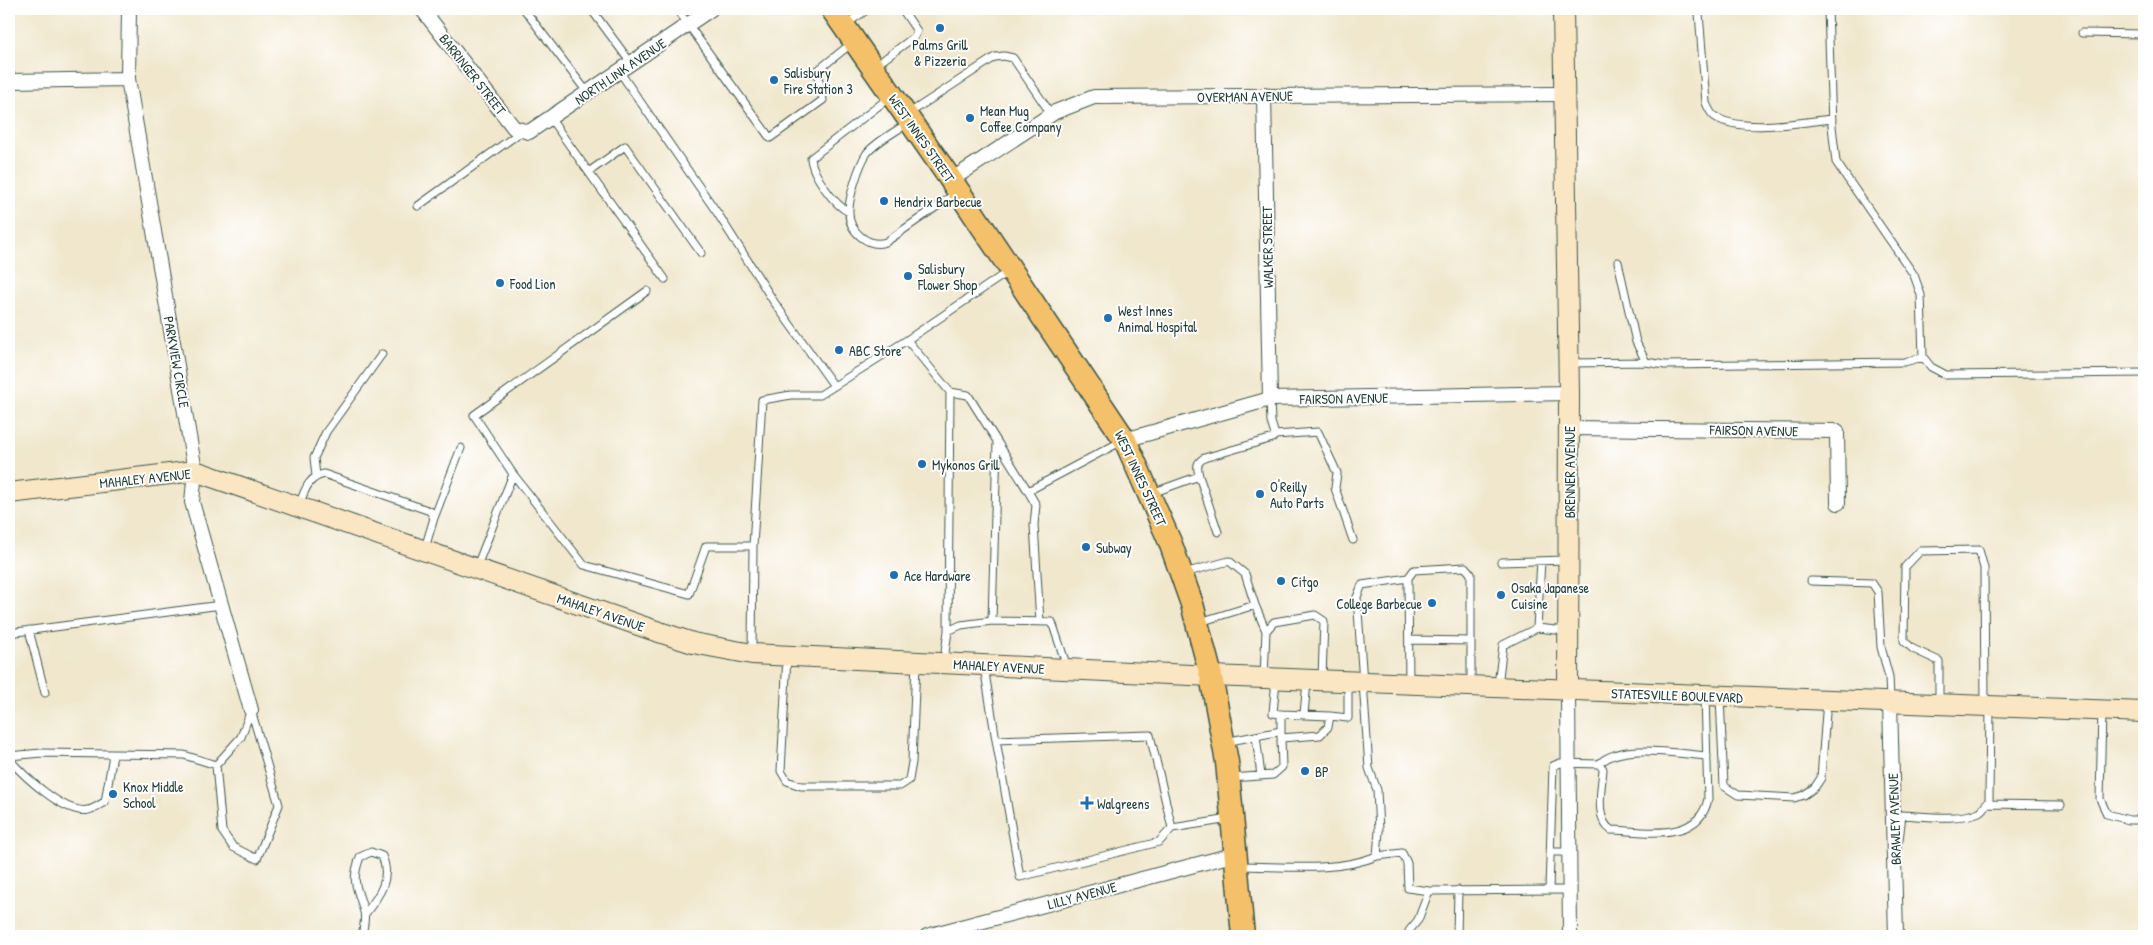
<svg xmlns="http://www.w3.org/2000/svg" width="2153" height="945" font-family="'Patrick Hand',sans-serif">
	<rect width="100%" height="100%" fill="#fff"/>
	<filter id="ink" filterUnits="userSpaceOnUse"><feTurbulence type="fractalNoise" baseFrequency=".02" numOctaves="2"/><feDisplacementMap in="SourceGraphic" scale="10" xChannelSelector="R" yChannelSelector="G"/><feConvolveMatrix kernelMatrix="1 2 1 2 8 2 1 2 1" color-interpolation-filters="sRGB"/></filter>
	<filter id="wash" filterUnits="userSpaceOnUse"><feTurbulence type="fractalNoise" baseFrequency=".0096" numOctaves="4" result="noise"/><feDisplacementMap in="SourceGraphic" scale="20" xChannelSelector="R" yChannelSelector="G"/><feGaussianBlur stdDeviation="1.12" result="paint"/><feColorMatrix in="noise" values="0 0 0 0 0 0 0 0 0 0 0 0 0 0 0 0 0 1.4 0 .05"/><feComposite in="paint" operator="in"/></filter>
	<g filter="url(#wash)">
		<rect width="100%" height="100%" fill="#f0e7cc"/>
	</g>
	<g filter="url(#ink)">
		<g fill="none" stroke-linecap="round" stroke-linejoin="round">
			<defs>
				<path id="lane" d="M524 9 587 92
					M591 9 631 63
					M677 9 770 138 823 100 817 71 852 43
					M1828 9 1832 126 1836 162 1914 275 1921 295 1923 357 1931 367 1946 375 2144 373
					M1699 13 1706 103C1708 107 1710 113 1714 116 1740 134 1802 122 1832 119
					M846 24 868 9
					M2082 33 2144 34
					M875 66 914 37 917 31 902 9
					M619 71 718 214 774 302 834 386
					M908 114 995 57 1004 56 1013 58 1051 114
					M550 118 665 279
					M908 123C895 132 877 141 867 153 859 165 848 199 849 213 849 231 868 248 886 242L956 193
					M590 171 625 146 701 253
					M418 206 522 131
					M849 212C834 205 812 174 811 158L890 97
					M1618 262 1636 342 1646 362
					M1009 271 907 340 950 392 968 395 1028 491 1122 441
					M1570 363 1646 362 1665 365 1904 362 1923 357
					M1275 435 1318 432 1337 473 1335 488 1353 540
					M513 474 474 415 647 291
					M316 476 314 458 326 432 382 354
					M1199 476 1218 532
					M1028 491 1036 505 1034 525 1040 622
					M1152 493 1199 476C1197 467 1196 463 1204 458L1273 438 1275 435 1271 422 1270 399
					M299 505C305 491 307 478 324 474L430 511 434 518 425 548
					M434 518 461 448
					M1501 562 1566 560
					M477 566 513 474 584 565 689 594 706 546H753
					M1184 573 1229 561 1245 574 1255 605 1200 622
					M1811 581 1872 583 1878 592 1881 647 1889 677 1890 700
					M1255 605 1266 631
					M992 621 1052 622 1067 667
					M1537 628 1541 561
					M29 630 45 693
					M948 631 950 392
					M9 633 221 605
					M1409 640 1471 641
					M752 651 753 546 762 400 791 395H820L907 340
					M787 656 781 771 787 781 801 786H900L909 780 912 762 916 664
					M944 660 948 631 961 625 992 621 997 442
					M984 667 996 740 1150 735 1172 828 1230 819
					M1264 676 1266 631 1274 622 1315 615 1324 621 1322 678
					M1276 680 1273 713 1281 714
					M1409 683 1408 578 1414 570 1465 567 1471 574V684
					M1498 685 1503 645 1537 628 1565 631
					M1720 697 1724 786 1738 795 1794 798 1804 795 1815 787 1821 778 1827 700
					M1939 703V661L1913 649 1904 641 1905 567 1920 551 1979 550 1984 568 1985 703
					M251 710 279 805 257 859 233 847 222 831 216 765 241 737Z
					M2102 711 2100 799 2107 814 2129 820H2144
					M1304 714 1307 682
					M1256 736 1261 776
					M1281 738V714L1330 716
					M996 740 1020 877 1159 842 1172 828
					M1225 742 1281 731
					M9 756 41 753 184 755 216 765
					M9 759C23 775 65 815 88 810 94 809 100 804 105 802L113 755
					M1599 764C1621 742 1677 754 1707 756
					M1231 778 1273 775 1282 767 1281 738 1320 735 1328 727 1330 716 1348 718V684
					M1986 804 2061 805
					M1899 840 1902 815C1924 816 1959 821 1979 812 1983 810 1986 805 1989 800L1990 707
					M1550 852H1569
					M1377 856 1402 853 1407 863 1408 888 1429 891
					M1240 866C1284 866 1335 873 1377 856L1379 831 1377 790 1369 768 1357 597 1362 585 1408 578
					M1549 890 1553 766 1560 763 1599 764 1603 769C1602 786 1594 819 1611 830 1645 831 1699 843 1708 799L1705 696
					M362 936C363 929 366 919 364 912 358 887 350 884 360 857L371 852 382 856C392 879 379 896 365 914
					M1409 936V931L1418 920 1429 891 1569 890
					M1457 936 1458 890"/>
				<path id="street" d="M129 9 128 79 195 471 192 502 251 710
					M422 9 514 128 529 132 711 9
					M9 81 128 79
					M1264 95 1270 399
					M951 180 1055 112 1094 97 1563 94
					M1569 428 1837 431 1838 503
					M1125 440 1270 399 1569 393
					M1568 691 1570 936
					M1890 702 1896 936
					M927 936 1236 854"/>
				<path id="secondary" d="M1563 9 1569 393 1568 691
					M9 493 195 471 650 629 693 643 752 654 1211 676 2144 712"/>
				<path id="primary" d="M832 9 951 180 1125 440 1170 542 1192 604 1211 676 1227 762 1243 936"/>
			</defs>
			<use href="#lane" stroke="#3e564b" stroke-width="9"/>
			<use href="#street" stroke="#3e564b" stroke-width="16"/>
			<use href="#secondary" stroke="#3e564b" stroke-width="22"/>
			<use href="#primary" stroke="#3e564b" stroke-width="25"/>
			<use href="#lane" stroke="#fff" stroke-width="7"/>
			<use href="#street" stroke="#fff" stroke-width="14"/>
			<use href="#secondary" stroke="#fbe6c3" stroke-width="20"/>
			<use href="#primary" stroke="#f4c16a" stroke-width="22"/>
		</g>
	</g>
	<g fill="#1f6fb2" stroke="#fff" stroke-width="2">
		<circle cx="940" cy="28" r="5"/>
		<circle cx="774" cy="80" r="5"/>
		<circle cx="970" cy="118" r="5"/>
		<circle cx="884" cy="201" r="5"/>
		<circle cx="908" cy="276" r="5"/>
		<circle cx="500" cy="283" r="5"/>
		<circle cx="1108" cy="318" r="5"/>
		<circle cx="839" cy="350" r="5"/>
		<circle cx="922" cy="464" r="5"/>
		<circle cx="1260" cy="494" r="5"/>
		<circle cx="1086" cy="547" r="5"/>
		<circle cx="894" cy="575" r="5"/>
		<circle cx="1281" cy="581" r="5"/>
		<circle cx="1501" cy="595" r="5"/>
		<circle cx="1432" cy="603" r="5"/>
		<circle cx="1305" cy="771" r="5"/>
		<circle cx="113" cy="794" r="5"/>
		<path d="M1084.5 795.5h5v5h5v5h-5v5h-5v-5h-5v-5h5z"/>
	</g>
	<g text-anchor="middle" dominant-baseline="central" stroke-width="4" stroke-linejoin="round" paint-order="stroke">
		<g font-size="14" fill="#1f3d34" stroke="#fff" text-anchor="start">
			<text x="940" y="44" text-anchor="middle">Palms Grill<tspan x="940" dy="16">&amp; Pizzeria</tspan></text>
			<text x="784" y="72">Salisbury<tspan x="784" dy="16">Fire Station 3</tspan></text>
			<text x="980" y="110">Mean Mug<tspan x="980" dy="16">Coffee Company</tspan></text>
			<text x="894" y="201">Hendrix Barbecue</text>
			<text x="918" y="268">Salisbury<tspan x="918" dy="16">Flower Shop</tspan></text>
			<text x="510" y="283">Food Lion</text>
			<text x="1118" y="310">West Innes<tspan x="1118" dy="16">Animal Hospital</tspan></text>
			<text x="849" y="350">ABC Store</text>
			<text x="932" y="464">Mykonos Grill</text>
			<text x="1270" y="486">O'Reilly<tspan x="1270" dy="16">Auto Parts</tspan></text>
			<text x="1096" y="547">Subway</text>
			<text x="904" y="575">Ace Hardware</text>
			<text x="1291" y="581">Citgo</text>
			<text x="1511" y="587">Osaka Japanese<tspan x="1511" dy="16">Cuisine</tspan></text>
			<text x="1422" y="603" text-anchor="end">College Barbecue</text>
			<text x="1315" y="771">BP</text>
			<text x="123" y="786">Knox Middle<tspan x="123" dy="16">School</tspan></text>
			<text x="1097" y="803">Walgreens</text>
		</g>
		<g font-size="14" fill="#1f3d34" stroke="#fff">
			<text transform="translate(620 71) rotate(-34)">NORTH LINK AVENUE</text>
			<text transform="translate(473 74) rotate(52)">BARRINGER STREET</text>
			<text transform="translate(1245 96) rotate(-1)">OVERMAN AVENUE</text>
			<text transform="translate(922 138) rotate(55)">WEST INNES STREET</text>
			<text transform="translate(1267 247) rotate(-91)">WALKER STREET</text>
			<text transform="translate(177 362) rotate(80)">PARKVIEW CIRCLE</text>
			<text transform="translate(1344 398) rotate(-1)">FAIRSON AVENUE</text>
			<text transform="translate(1754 430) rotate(1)">FAIRSON AVENUE</text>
			<text transform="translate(1569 472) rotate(-90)">BRENNER AVENUE</text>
			<text transform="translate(145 478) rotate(-6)">MAHALEY AVENUE</text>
			<text transform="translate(1141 478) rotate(65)">WEST INNES STREET</text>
			<text transform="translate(601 612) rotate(19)">MAHALEY AVENUE</text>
			<text transform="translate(999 666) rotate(3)">MAHALEY AVENUE</text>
			<text transform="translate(1677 695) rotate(2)">STATESVILLE BOULEVARD</text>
			<text transform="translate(1894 819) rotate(-92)">BRAWLEY AVENUE</text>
			<text transform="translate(1082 895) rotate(-15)">LILLY AVENUE</text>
		</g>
	</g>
	<rect width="2153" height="945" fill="none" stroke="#fff" stroke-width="30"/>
</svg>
